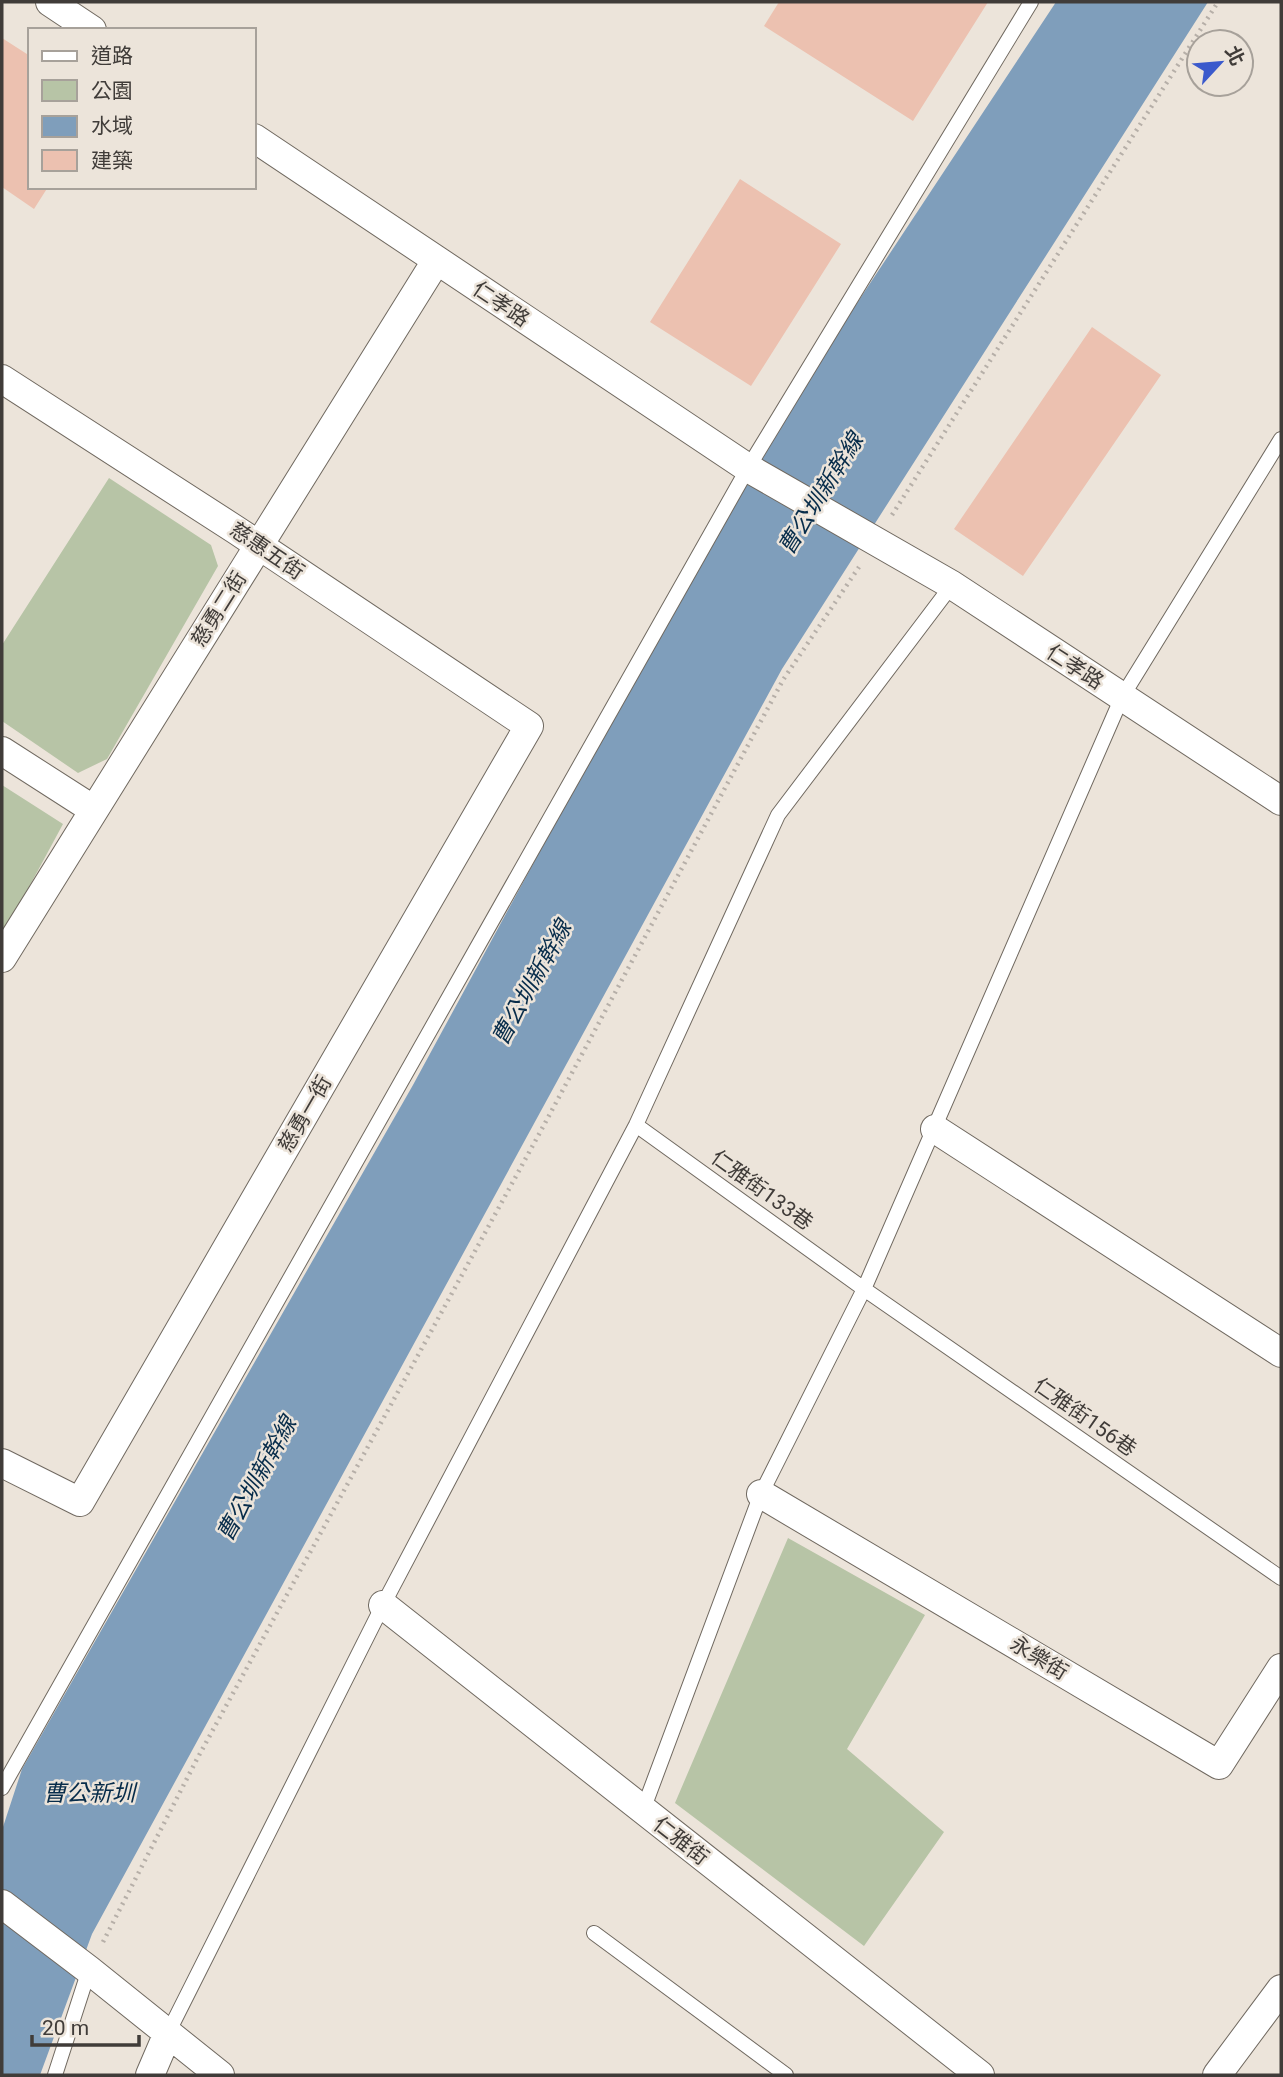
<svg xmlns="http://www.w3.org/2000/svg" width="1283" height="2077" font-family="Roboto,'Noto Sans TC',sans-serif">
	<rect width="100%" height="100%" fill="#ece4da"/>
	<path fill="#b7c4a6" d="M109 478 211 545 218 566 107 759 78 773 2 721V645Z
		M2 785 63 824 2 937Z
		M788 1538 925 1615 847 1749 944 1832 864 1946 675 1803Z"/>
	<path fill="#7f9ebb" d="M1056 2H1208L782 669 92 1934 40 2075H2V1830L22 1769 413 1085 748 468Z"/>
	<path fill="#ecc1b0" d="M779 2H988L913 121 764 26Z
		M2 38 30 56V187H48L34 209 2 187Z
		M740 179 841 244 751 386 650 322Z
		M1092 327 1161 375 1023 576 954 529Z"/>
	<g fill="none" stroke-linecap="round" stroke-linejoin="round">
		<defs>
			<path id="service" d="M636 1125 864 1289 1281 1578
				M2 1788 748 468 1031 2
				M643 1810 761 1494 864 1289 1122 697 1281 439
				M594 1933 786 2075
				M168 2033 383 1605 636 1125 778 815 952 585
				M55 2075 89 1970"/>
			<path id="minor" d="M50 2 92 30
				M254 138 748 468 952 585 1281 801
				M2 379 236 530 529 726 80 1502 2 1463
				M2 751 94 810
				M2 958 436 261
				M935 1129 1281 1353
				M761 1494 1219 1765 1281 1668
				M383 1605 980 2075
				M2 1904 89 1970 220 2075
				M150 2075 168 2033
				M1217 2075 1281 1989"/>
		</defs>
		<use href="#service" stroke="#706960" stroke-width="16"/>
		<use href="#minor" stroke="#706960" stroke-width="30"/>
		<path stroke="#b6afa8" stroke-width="4.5" stroke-dasharray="2 5" stroke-linecap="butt" d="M892 515 1218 2
			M103 1942 197 1759 544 1125 783 680 859 567"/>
		<use href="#service" stroke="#fff" stroke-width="14"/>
		<use href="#minor" stroke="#fff" stroke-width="28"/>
	</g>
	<g text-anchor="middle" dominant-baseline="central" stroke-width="5" stroke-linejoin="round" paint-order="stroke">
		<g font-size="21" fill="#403c39" stroke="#ece4da">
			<text transform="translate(501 304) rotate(34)">仁孝路</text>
			<text transform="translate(267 551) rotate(34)">慈惠五街</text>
			<text transform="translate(219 609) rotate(-58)">慈勇二街</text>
			<text transform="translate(1075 667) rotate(33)">仁孝路</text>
			<text transform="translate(305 1114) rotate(-60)">慈勇一街</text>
			<text transform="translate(762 1190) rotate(36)">仁雅街133巷</text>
			<text transform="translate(1085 1417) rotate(35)">仁雅街156巷</text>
			<text transform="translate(1039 1658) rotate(31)">永樂街</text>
			<text transform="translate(681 1841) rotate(38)">仁雅街</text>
		</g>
		<g font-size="23" font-style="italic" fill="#072c4a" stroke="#ece4da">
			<text transform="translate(821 494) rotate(-58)">曹公圳新幹線</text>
			<text transform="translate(532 983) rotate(-61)">曹公圳新幹線</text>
			<text transform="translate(257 1479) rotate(-61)">曹公圳新幹線</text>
			<text x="89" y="1793">曹公新圳</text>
		</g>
	</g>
	<rect width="1283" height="2077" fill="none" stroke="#403c39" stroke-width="7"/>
	<rect x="28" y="28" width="228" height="161" fill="#ece4da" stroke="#a7a19a" stroke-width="2"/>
	<rect x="42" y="51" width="35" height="10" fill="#ffffff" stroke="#a7a19a" stroke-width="2"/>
	<text x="91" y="63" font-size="21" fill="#403c39">道路</text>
	<rect x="42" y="80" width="35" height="21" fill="#b7c4a6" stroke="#a7a19a" stroke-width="2"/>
	<text x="91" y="98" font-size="21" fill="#403c39">公園</text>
	<rect x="42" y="116" width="35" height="21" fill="#7f9ebb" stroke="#a7a19a" stroke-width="2"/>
	<text x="91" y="133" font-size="21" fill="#403c39">水域</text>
	<rect x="42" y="150" width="35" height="21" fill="#ecc1b0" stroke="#a7a19a" stroke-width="2"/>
	<text x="91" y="168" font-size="21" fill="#403c39">建築</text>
	<g transform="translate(1220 63) rotate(64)"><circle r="33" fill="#ece4da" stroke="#a7a19a" stroke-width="2"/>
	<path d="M0-5L12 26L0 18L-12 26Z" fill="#3b5acc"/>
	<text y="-10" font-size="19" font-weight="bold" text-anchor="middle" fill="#403c39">北</text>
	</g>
	<path d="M32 2035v10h107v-10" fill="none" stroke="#403c39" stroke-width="3.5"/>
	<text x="42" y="2035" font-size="21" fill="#403c39" stroke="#ece4da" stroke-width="5" paint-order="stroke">20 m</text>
</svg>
